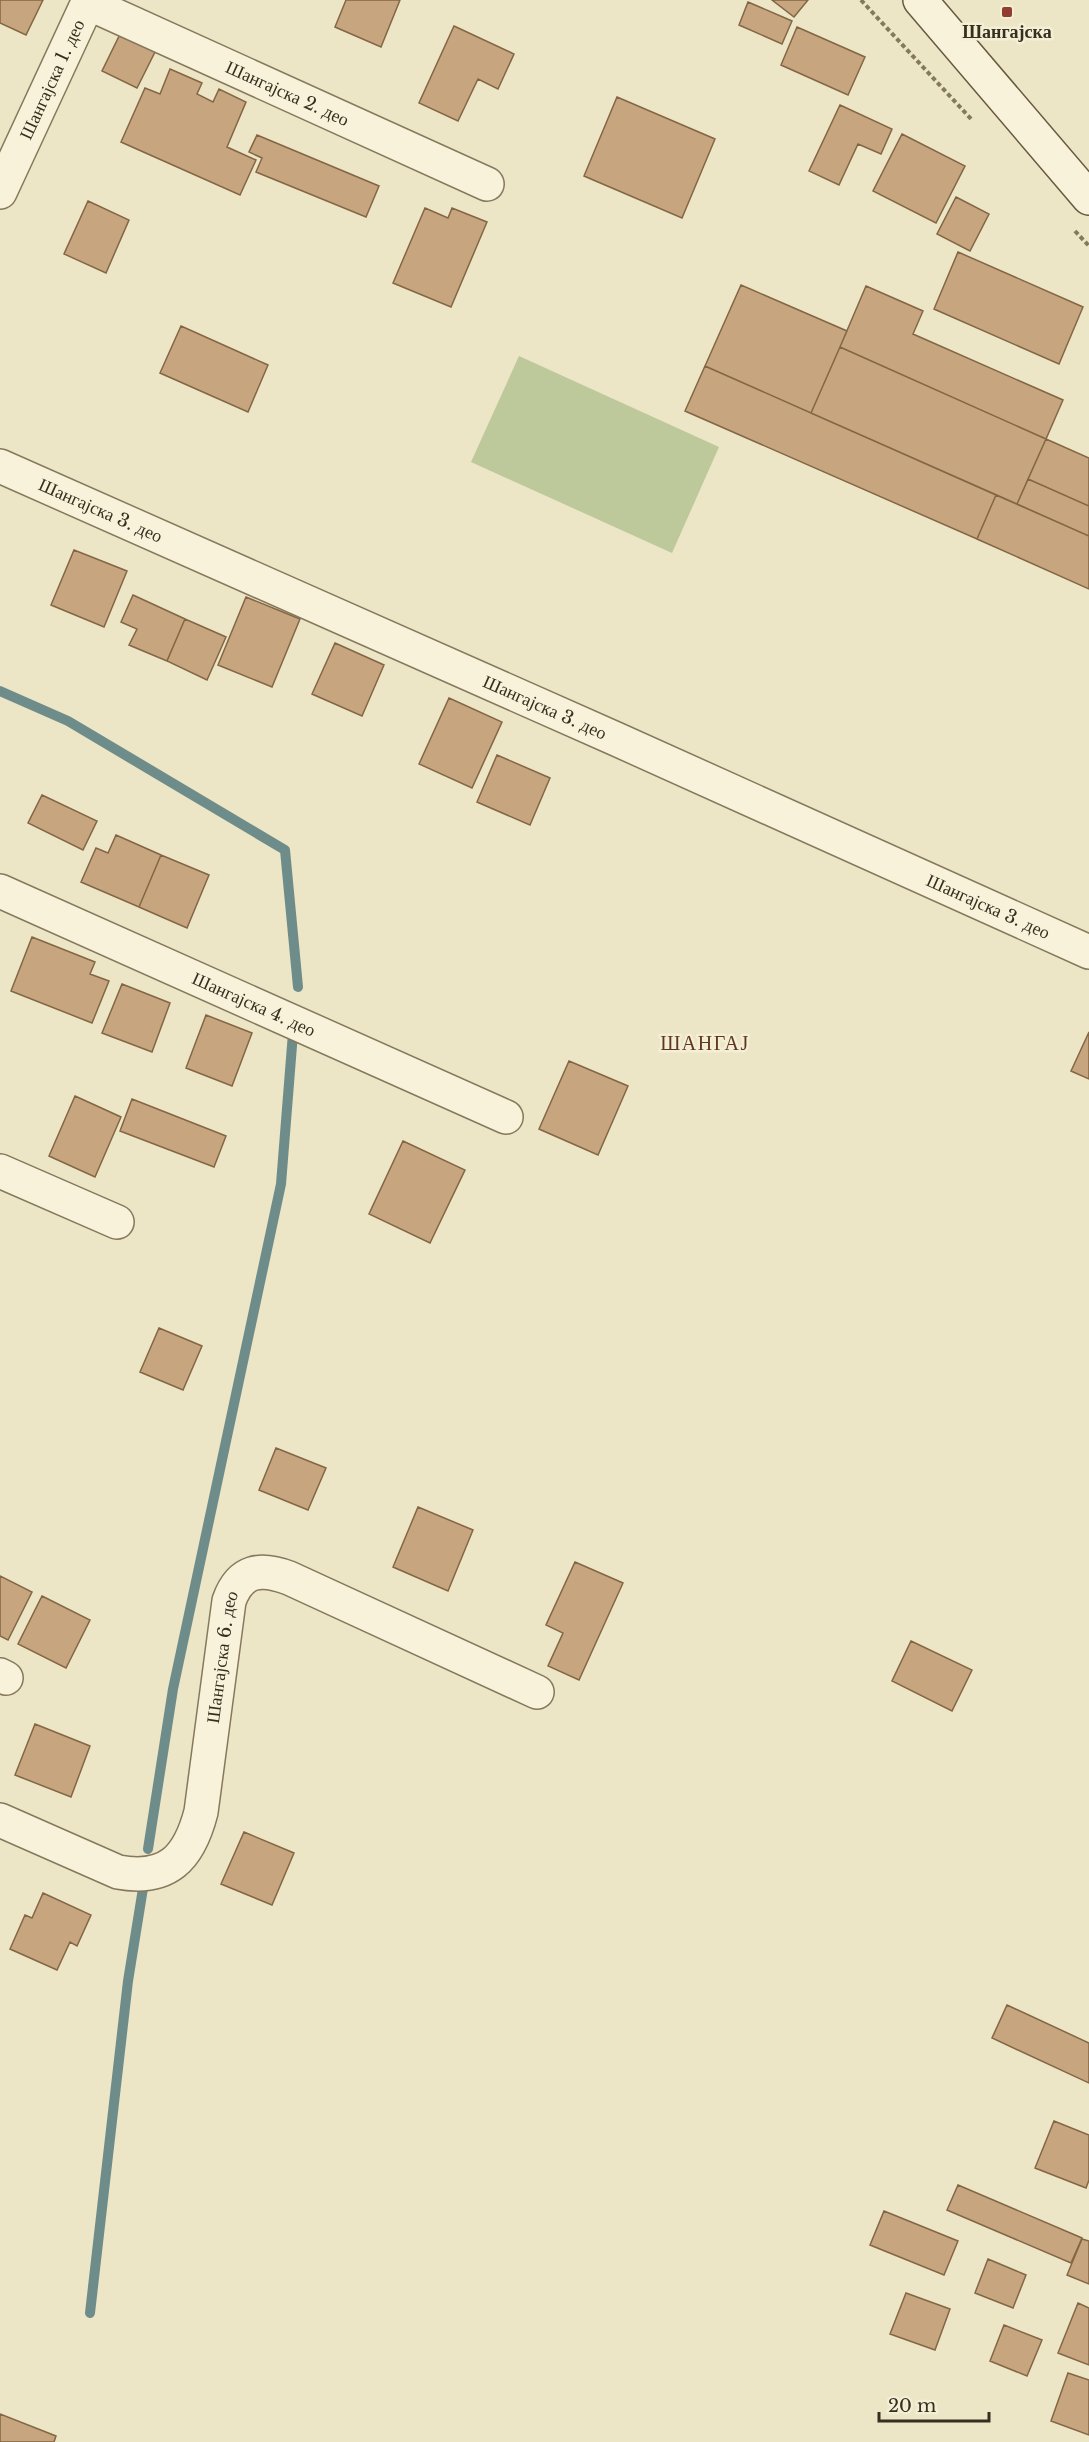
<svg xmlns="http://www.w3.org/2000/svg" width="1089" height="2442" font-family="'Libre Baskerville',serif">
	<rect width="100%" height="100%" fill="#ece5c6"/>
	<path fill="#bec99b" d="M519 356 719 447 672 553 471 462Z"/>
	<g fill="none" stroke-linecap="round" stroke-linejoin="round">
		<path stroke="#6e8d8a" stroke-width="10" d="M0 691 68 721 285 850 298 987
			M148 1849 173 1689 281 1184 293 1033
			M90 2313 128 1981 145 1876"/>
	</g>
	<path fill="#c7a67f" stroke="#836644" stroke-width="1.5" d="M0 0H43L26 35 0 23Z
		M346 0H400L381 47 335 27Z
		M772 0H808L794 17Z
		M748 2 792 21 782 44 739 25Z
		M125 24 160 42 137 88 102 71Z
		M454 26 514 54 498 89 478 79 458 121 419 103Z
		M797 27 865 57 848 95 781 65Z
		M170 69 202 83 197 94 213 102 219 89 246 102 227 147 256 160 240 195 121 142 145 88 160 94Z
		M617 97 715 139 682 218 584 176Z
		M840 105 892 129 881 154 858 144 839 185 809 171Z
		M902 134 965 166 936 223 873 191Z
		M257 135 379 186 366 217 256 172 262 158 249 152Z
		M956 197 989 214 970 251 937 234Z
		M88 201 129 220 106 273 64 254Z
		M425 208 448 218 452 208 487 222 451 307 393 283Z
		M958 252 1083 307 1059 364 934 309Z
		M741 285 847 331 811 413 705 366Z
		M866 286 923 311 913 334 1063 400 1046 439 840 347Z
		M181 326 268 365 248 412 160 373Z
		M840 347 1046 439 1017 504 811 413Z
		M705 366 996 495 977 539 685 411Z
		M1046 439 1089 458V506L1028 479Z
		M1028 479 1089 506V536L1017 504Z
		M996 495 1089 536V589L977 539Z
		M74 550 127 571 104 627 51 605Z
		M133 595 185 619 167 661 129 645 137 629 121 622Z
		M246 597 300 619 272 687 218 665Z
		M185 619 226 637 207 680 167 661Z
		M335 643 384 665 362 716 312 694Z
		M449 698 502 722 472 788 419 764Z
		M497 755 550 778 530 825 477 802Z
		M42 795 97 821 83 850 28 823Z
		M116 835 161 855 139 907 81 882 96 848 108 853Z
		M161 855 209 875 187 928 139 907Z
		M32 937 95 962 90 974 109 981 92 1023 11 991Z
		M122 984 170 1003 152 1052 102 1033Z
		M206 1015 252 1033 232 1086 186 1068Z
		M1089 1032V1079L1071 1071Z
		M569 1061 628 1086 598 1155 539 1129Z
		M75 1096 121 1117 95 1177 49 1156Z
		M132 1099 226 1136 214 1167 120 1131Z
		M403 1141 465 1170 430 1243 369 1214Z
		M159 1328 202 1346 183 1390 140 1372Z
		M276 1448 326 1468 308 1510 259 1490Z
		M418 1507 473 1530 448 1591 393 1567Z
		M575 1562 623 1583 579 1680 548 1666 563 1633 546 1625Z
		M0 1576 32 1592 8 1640 0 1636Z
		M42 1596 90 1620 66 1668 18 1644Z
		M911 1641 972 1670 952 1711 892 1681Z
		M35 1724 90 1746 71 1797 15 1775Z
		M244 1832 294 1853 272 1905 221 1884Z
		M43 1893 91 1915 77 1946 70 1942 57 1970 10 1949 25 1915 32 1918Z
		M1007 2005 1089 2043V2083L992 2038Z
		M1054 2121 1089 2135V2180L1086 2188 1035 2168Z
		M958 2185 1082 2238 1071 2263 947 2210Z
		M884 2211 958 2241 944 2275 870 2245Z
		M1082 2239 1089 2241V2284L1067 2275Z
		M988 2259 1026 2275 1013 2308 975 2293Z
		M906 2293 950 2309 935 2350 890 2334Z
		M1078 2303 1089 2308V2365L1058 2353Z
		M1004 2325 1042 2340 1027 2376 990 2361Z
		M1068 2373 1089 2380V2435L1051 2421Z
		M0 2414 56 2436 54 2442H0Z"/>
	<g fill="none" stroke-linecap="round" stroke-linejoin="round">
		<defs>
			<g id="minor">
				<path id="s1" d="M88 3 487 184"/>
				<path id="s2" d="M0 192 89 0"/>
				<path id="s3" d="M0 466 616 739 1089 952"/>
				<path id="s4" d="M0 891 506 1117"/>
				<path d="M0 1171 117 1222"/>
				<path d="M0 1675 6 1678"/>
				<path id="s5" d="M0 1820 118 1872C168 1881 189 1858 201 1812L229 1601C240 1570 260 1567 289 1578L537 1692"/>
			</g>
			<path id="secondary" d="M920 0 1089 198"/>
		</defs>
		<use href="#minor" stroke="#86785d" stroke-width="36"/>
		<use href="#secondary" stroke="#685940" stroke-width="36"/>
		<path stroke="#86785d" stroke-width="4" stroke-dasharray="4.5 3" stroke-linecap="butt" d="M861 0 972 120
			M1075 231 1089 246"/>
		<use href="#minor" stroke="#f7f2d9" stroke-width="33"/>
		<use href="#secondary" stroke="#f7f2d9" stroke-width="33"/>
	</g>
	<rect fill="#913d31" stroke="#f3efd5" stroke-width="2" x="1001" y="6" width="12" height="12" rx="3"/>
	<g text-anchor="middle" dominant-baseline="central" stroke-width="5" stroke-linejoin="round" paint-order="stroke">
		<g font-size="18" font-weight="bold" fill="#372e20" stroke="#f3efd5">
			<text x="1007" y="32">Шангајска</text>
		</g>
		<g font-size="18" fill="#372e20" stroke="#f3efd5">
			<text stroke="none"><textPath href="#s2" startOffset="124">Шангајска 1. део</textPath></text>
			<text stroke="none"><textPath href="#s1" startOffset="219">Шангајска 2. део</textPath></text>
			<text stroke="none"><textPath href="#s3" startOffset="110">Шангајска 3. део</textPath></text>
			<text stroke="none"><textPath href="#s3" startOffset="596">Шангајска 3. део</textPath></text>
			<text stroke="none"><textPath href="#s3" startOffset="1082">Шангајска 3. део</textPath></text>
			<text stroke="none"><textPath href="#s4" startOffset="278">Шангајска 4. део</textPath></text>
			<text stroke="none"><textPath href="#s5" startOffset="402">Шангајска 6. део</textPath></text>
		</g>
		<g font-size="20" letter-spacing="1.5" fill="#613722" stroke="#f3efd5">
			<text x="705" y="1043">ШАНГАЈ</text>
		</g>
	</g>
	<path d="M879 2412v9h110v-9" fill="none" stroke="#372e20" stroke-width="3"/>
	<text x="888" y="2412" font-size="18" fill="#372e20" stroke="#f3efd5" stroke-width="4.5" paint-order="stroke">20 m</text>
</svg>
